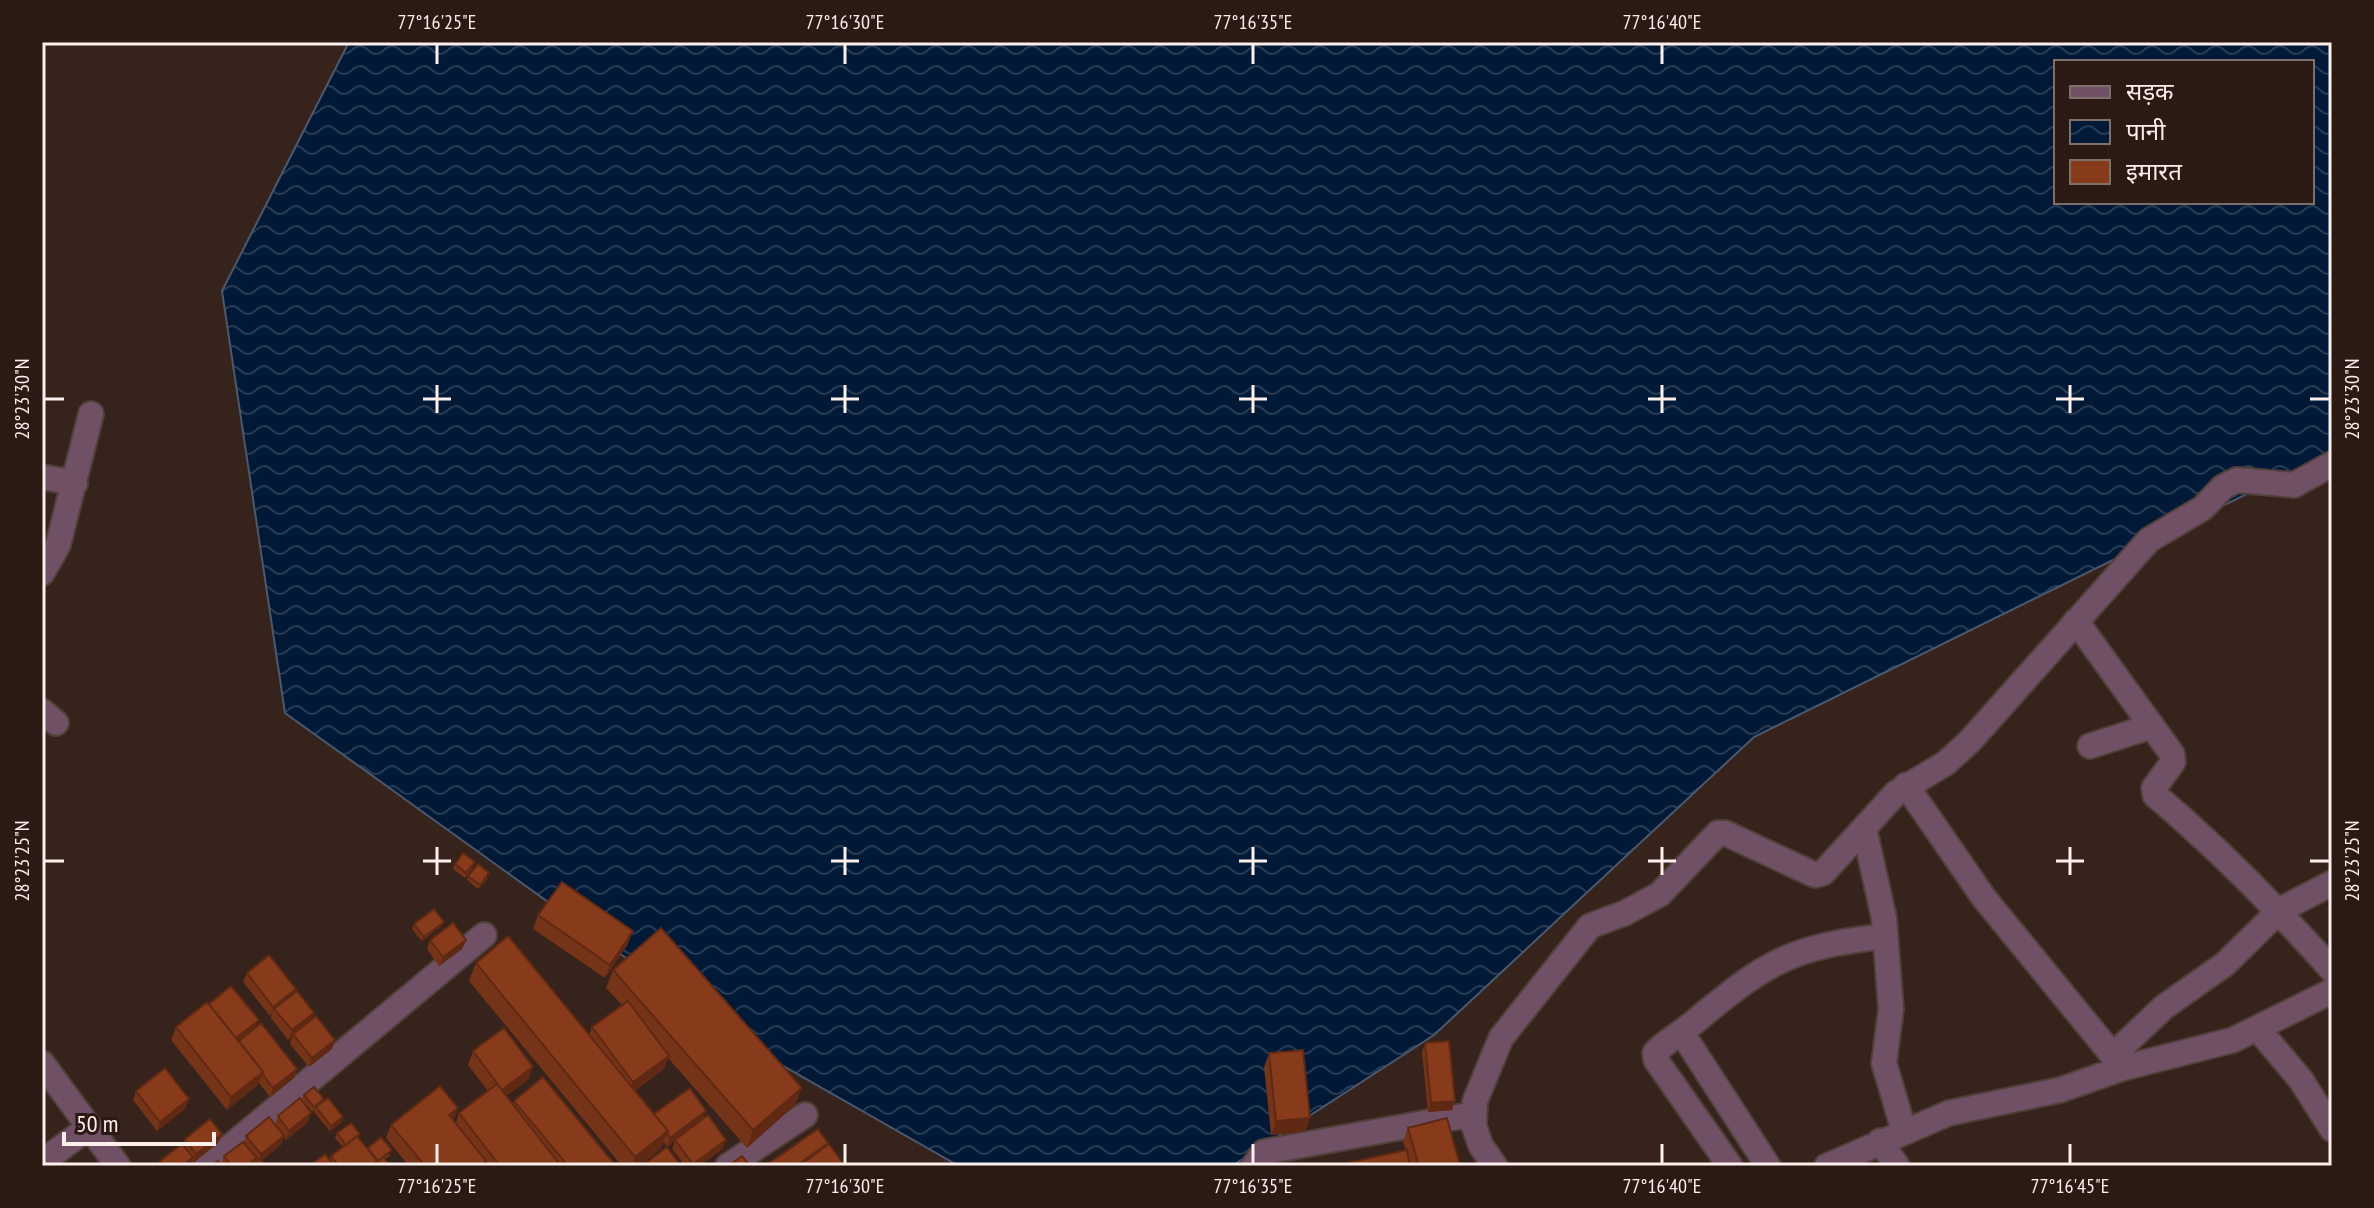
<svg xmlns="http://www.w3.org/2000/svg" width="2374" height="1208" font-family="'PT Sans Narrow','Noto Sans Devanagari',sans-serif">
	<defs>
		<pattern id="water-waves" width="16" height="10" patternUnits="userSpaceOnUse" patternTransform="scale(2)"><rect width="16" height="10" fill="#001937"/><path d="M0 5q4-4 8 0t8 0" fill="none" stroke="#263b54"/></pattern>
	</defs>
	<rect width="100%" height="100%" fill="#35231c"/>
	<path fill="url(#water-waves)" stroke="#4c596d" stroke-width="2" fill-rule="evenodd" d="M349 42H2332V452L1754 737 1434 1035 1232 1166H959L750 1047 285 713 222 291ZM2056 62H2312V202H2056Z"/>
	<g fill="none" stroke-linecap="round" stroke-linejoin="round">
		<defs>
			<path id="minor" d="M42 477 75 483
				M42 573 58 545 91 414
				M2076 621 2172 754 2173 762 2154 788 2155 795C2220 850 2276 907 2332 970
				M42 711 56 723
				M2090 746 2152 726
				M1906 785 1984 898 2123 1068
				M1864 828 1884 918 1891 1009 1884 1063 1904 1131
				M2258 1029 2301 1080 2332 1129
				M1682 1033 1768 1166
				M2113 1055 2164 1007 2225 964 2280 910 2332 883
				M42 1063 118 1166
				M1880 1141 1897 1166
				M42 1162 88 1128
				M207 1166 484 935
				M728 1166 805 1115
				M1254 1166 1264 1152 1474 1114
				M1495 1166 1481 1146 1474 1126 1475 1101 1501 1038 1590 926 1625 913 1660 894 1718 833H1725L1815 875 1823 873 1896 793 1946 763 1970 741 2149 540 2203 508 2223 487 2237 480 2294 485 2332 464
				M1730 1166 1656 1060 1655 1053C1667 1040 1685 1031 1698 1019 1769 960 1792 947 1885 936
				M1827 1166 1949 1113 2060 1090 2123 1068 2233 1040 2332 991"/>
		</defs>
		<use href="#minor" stroke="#514039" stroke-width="28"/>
		<use href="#minor" stroke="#705065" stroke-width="24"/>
	</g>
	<path fill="#753317" d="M455 864 473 867 465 878 453 869Z
		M468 876 488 878 478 889 467 880Z
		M538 915 628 944 605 978 533 929Z
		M414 924 442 926 422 941 412 929Z
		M430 940 462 949 439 966 427 949Z
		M476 963 589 1035 592 1027 622 1005 606 988 613 970 795 1105 747 1148 668 1058 664 1069 635 1091 654 1114 703 1118 726 1140 723 1149 699 1166H685L672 1149 675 1141 667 1147 664 1142 661 1148 640 1166H622L469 981Z
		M247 973 295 992 314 1013 311 1020 335 1040 332 1049 309 1067 290 1044 292 1036 288 1040 271 1018 272 1014 270 1016 243 982Z
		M209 1004 256 1027 297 1069 294 1078 270 1097 259 1083 258 1085 227 1110 171 1040 176 1027Z
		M1425 1043 1452 1110 1428 1112 1422 1052Z
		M473 1051 533 1067 528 1080 506 1096 513 1104 514 1101 616 1166H409L386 1138 391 1125 454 1121 456 1123 459 1113 488 1091 468 1065Z
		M1269 1053 1306 1131 1271 1135 1264 1067Z
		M136 1091 186 1108 157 1131 133 1100Z
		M304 1095 322 1103 343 1117 342 1122 330 1131 314 1112 316 1109 312 1112 302 1099Z
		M278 1116 308 1122 286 1140 284 1137 281 1145 262 1160 266 1166H212L221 1165 224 1156 244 1142 246 1136 275 1124Z
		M1408 1128 1460 1166H1347V1163L1406 1150 1403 1142Z
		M337 1133 358 1139 367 1149 368 1148 391 1155 385 1159 390 1166H310L330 1160 331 1156 343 1147 335 1138Z
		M222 1134 218 1143 193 1163 191 1161 190 1166H158L160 1161 183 1144 185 1139Z"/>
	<path fill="#5f2913" d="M444 922 442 926 422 941 424 937Z
		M633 931 628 944 605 978 610 965Z
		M466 940 462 949 439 966 443 957Z
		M296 989 293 998 274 1009 270 1016 273 1007Z
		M314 1013 311 1022 288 1040 292 1030Z
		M259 1020 255 1029 237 1042 236 1038Z
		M335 1040 332 1049 309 1067 312 1058Z
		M669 1056 664 1069 628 1096 633 1082Z
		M533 1067 528 1080 497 1103 502 1090Z
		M297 1069 294 1078 270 1097 273 1088Z
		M263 1072 258 1085 227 1110 231 1097Z
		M802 1088 795 1105 747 1148 753 1130Z
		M189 1099 186 1108 157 1131 160 1122Z
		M1455 1101 1452 1110 1428 1112 1431 1103Z
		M458 1108 453 1122 449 1115Z
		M706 1111 703 1120 667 1147 670 1138Z
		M311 1113 308 1122 286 1140 289 1131Z
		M343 1117 342 1122 330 1131 331 1126Z
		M1310 1118 1306 1131 1271 1135 1276 1121Z
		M668 1131 661 1148 640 1166H632L635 1157Z
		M222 1134 218 1143 193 1163 196 1154Z
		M284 1136 281 1145 258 1163 261 1154Z
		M726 1140 723 1149 699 1166H692L693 1164Z
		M828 1143 825 1152 805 1166H796Z
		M193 1157 190 1166H182Z"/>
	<path fill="#883b1b" stroke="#5f2913" stroke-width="2" d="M463 853 475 862 466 873 455 864Z
		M478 864 489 873 480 885 468 876Z
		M562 882 633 931 610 965 538 915Z
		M434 909 444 922 424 937 414 924Z
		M453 923 466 940 443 957 430 940Z
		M661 928 802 1088 753 1130 613 970Z
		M508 936 668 1131 635 1157 476 963Z
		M269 955 296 989 273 1007 247 973Z
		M231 986 259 1020 236 1038 209 1004Z
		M297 991 314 1013 292 1030 274 1009Z
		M628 1001 669 1056 633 1082 592 1027Z
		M207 1002 263 1072 231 1097 176 1027Z
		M316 1016 335 1040 312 1058 293 1034Z
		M261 1023 297 1069 273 1088 262 1073 263 1072 239 1041Z
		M504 1028 533 1067 502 1090 473 1051Z
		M1449 1041 1455 1101 1431 1103 1425 1043Z
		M1303 1050 1310 1118 1276 1121 1269 1053Z
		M165 1068 189 1099 160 1122 136 1091Z
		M543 1077 616 1166H568L514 1101Z
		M497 1084 561 1166H500L459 1113Z
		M440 1086 458 1108 449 1115 486 1161 480 1166H425L391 1125Z
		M314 1087 324 1099 314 1107 304 1095Z
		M690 1088 706 1111 670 1138 667 1133 668 1131 654 1114Z
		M300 1098 311 1113 289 1131 278 1116Z
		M328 1098 343 1117 331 1126 316 1107Z
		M708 1115 726 1140 693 1164 675 1140Z
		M269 1117 284 1136 261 1154 246 1136Z
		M1447 1118 1460 1166H1419L1408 1128Z
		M210 1119 222 1134 196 1154 185 1139Z
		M351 1123 360 1134 346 1145 337 1133Z
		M818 1129 828 1143 796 1166H765Z
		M357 1136 377 1161 371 1166H339L331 1156Z
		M381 1137 392 1150 378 1161 368 1148Z
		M243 1142 257 1158 246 1166H232L224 1156Z
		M182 1144 193 1157 182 1166H164L160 1161Z
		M829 1144 845 1166H799Z
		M667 1147 681 1166H642Z
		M1407 1150 1410 1166H1348L1347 1163Z
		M325 1154 334 1166H310Z
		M742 1156 750 1166H728Z
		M383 1157 390 1166H371Z
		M260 1159 266 1166H251Z
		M218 1161 222 1166H212Z"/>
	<path fill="none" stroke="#fdefeb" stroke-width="3" d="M437 44V64M845 44V64M1253 44V64M1662 44V64M437 385V413M845 385V413M1253 385V413M1662 385V413M2070 385V413M44 399H64M423 399H451M831 399H859M1239 399H1267M1648 399H1676M2056 399H2084M2310 399H2330M437 847V875M845 847V875M1253 847V875M1662 847V875M2070 847V875M44 861H64M423 861H451M831 861H859M1239 861H1267M1648 861H1676M2056 861H2084M2310 861H2330M437 1144V1164M845 1144V1164M1253 1144V1164M1662 1144V1164M2070 1144V1164"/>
	<rect width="2374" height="1208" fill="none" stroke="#2b1913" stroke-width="88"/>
	<rect x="2054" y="60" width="260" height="144" fill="#2b1913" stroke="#7f6f69" stroke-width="2"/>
	<rect x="2070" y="86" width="40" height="12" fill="#705065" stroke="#7f6f69" stroke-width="2"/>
	<text x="2126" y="100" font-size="24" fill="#fdefeb">सड़क</text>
	<rect x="2070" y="120" width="40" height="24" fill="url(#water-waves)" stroke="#7f6f69" stroke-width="2"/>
	<text x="2126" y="140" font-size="24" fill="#fdefeb">पानी</text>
	<rect x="2070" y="160" width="40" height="24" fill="#883b1b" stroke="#7f6f69" stroke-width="2"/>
	<text x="2126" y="180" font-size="24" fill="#fdefeb">इमारत</text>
	<path d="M64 1132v12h150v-12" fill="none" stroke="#fdefeb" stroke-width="4"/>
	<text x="76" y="1132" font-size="24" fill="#fdefeb" stroke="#2b1913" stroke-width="6" paint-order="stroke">50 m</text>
	<rect x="44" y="44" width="2286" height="1120" fill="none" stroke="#fdefeb" stroke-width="3"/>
	<g font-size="20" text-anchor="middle" fill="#fdefeb">
		<text x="437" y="29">77°16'25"E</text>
		<text x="845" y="29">77°16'30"E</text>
		<text x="1253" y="29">77°16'35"E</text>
		<text x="1662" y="29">77°16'40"E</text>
		<text transform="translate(22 399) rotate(-90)" y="7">28°23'30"N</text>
		<text transform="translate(2352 399) rotate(-90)" y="7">28°23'30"N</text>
		<text transform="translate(22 861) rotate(-90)" y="7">28°23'25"N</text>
		<text transform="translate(2352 861) rotate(-90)" y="7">28°23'25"N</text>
		<text x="437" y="1193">77°16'25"E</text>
		<text x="845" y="1193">77°16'30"E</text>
		<text x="1253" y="1193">77°16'35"E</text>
		<text x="1662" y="1193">77°16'40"E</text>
		<text x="2070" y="1193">77°16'45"E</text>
	</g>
</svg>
